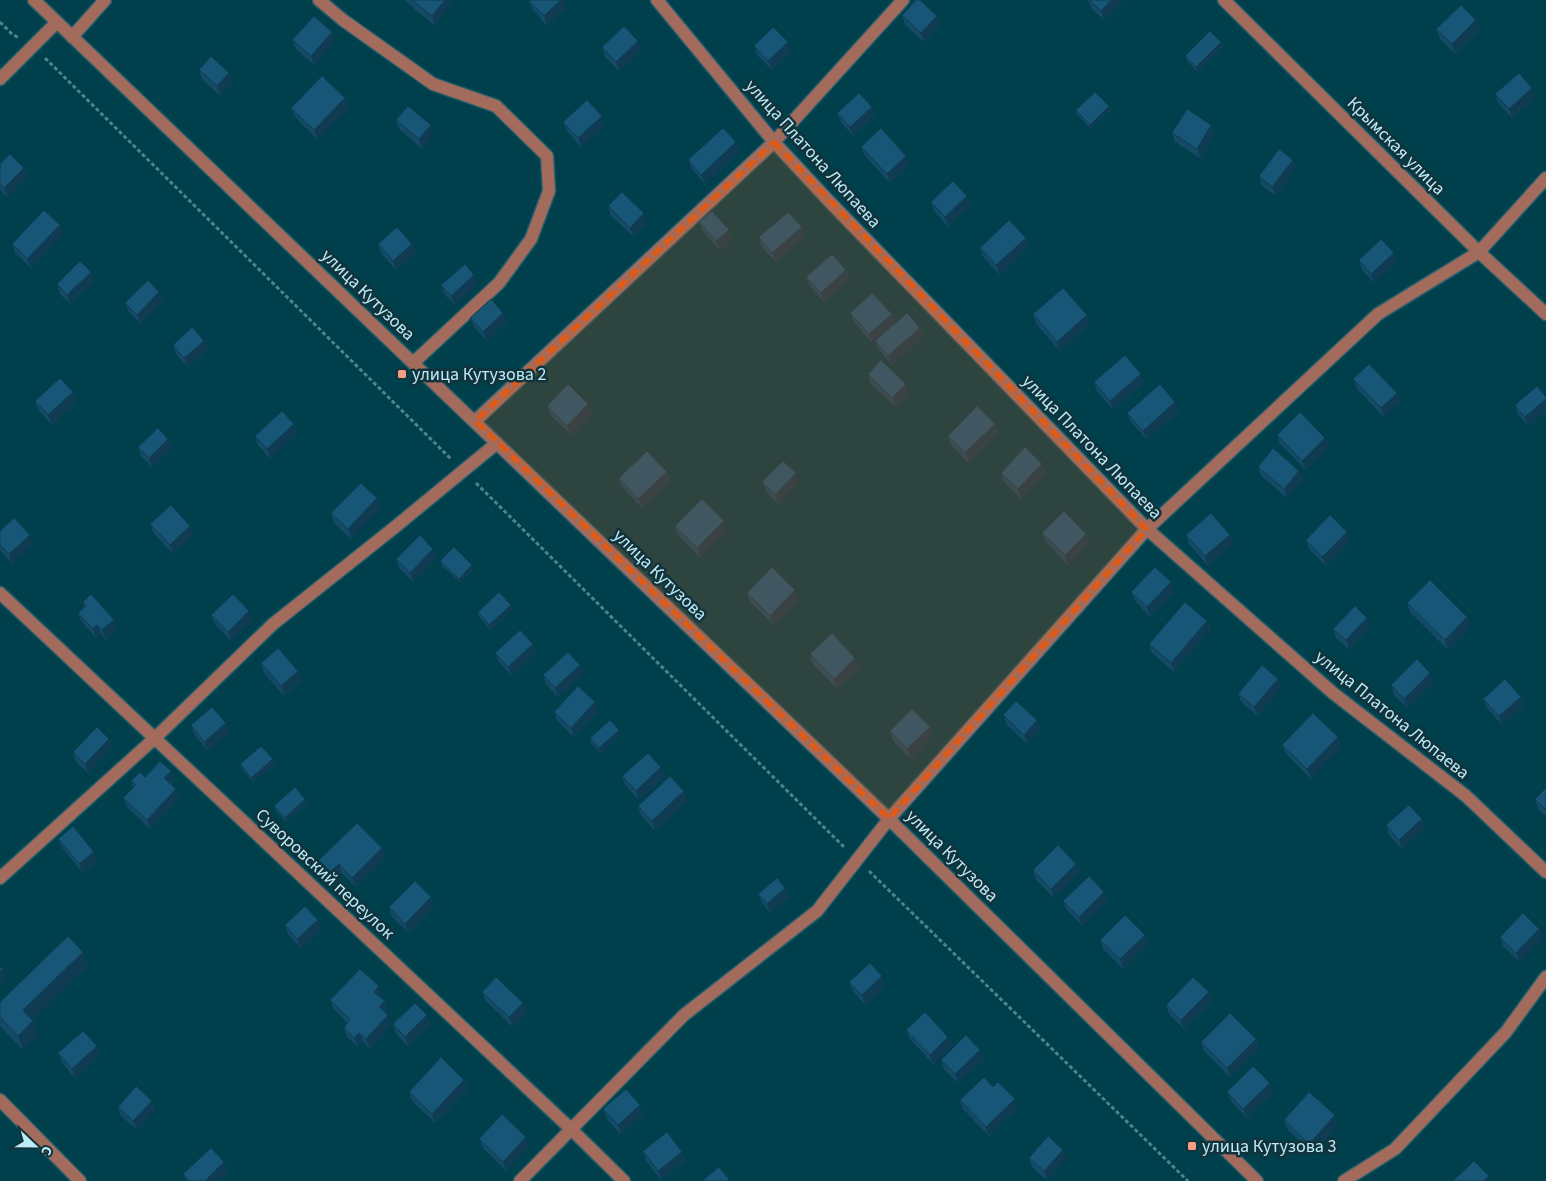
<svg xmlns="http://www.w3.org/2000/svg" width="1546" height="1181" font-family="'Source Sans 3',sans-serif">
	<rect width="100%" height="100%" fill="#003f4c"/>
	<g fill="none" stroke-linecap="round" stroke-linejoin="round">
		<defs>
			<path id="minor" d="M34 0 889 819 1257 1181
				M319 0 343 20 433 84 496 106 547 156 549 191 531 239 499 283 413 363
				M657 0 774 142 827 199 1147 529 1333 693 1466 796 1546 872
				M1224 0 1479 252 1546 314
				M72 37 105 0
				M0 79 57 22
				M475 421 774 142 903 0
				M0 593 571 1129 624 1181
				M0 878 155 738 273 624 395 527 497 443
				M0 1100 80 1181
				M520 1181 684 1015 817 911 889 819 1147 529 1378 314 1479 252 1546 178
				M1344 1181 1395 1149 1506 1032 1546 977"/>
		</defs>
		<use href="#minor" stroke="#225e6b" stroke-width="15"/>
		<path stroke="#4c8491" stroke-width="3" stroke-dasharray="4 2.5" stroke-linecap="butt" d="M0 22 12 34 19 38
			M45 58 452 460
			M476 483 845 848
			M869 871 1188 1181"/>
		<use href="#minor" stroke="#a36b5c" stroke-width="12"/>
	</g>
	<path fill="#144a65" d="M405 0H449L451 5 435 26 406 2Z
		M530 0H564L566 8 547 26 533 10 529 1Z
		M1088 0H1124L1104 20 1091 8Z
		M902 15 940 25 924 42 905 25Z
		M1476 20 1479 30 1455 54 1440 39 1436 29Z
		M292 40 335 41 314 65 296 49Z
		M788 42 791 51 772 70 757 55 754 46Z
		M1221 42 1223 46 1198 72 1187 61 1185 56Z
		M602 47 642 50 619 71 605 57Z
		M199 70 233 82 220 96 202 79Z
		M1495 94 1536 98 1512 118 1498 103Z
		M1109 106 1110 110 1091 129 1077 115 1076 110Z
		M291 108H349L318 140 295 117Z
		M837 113 875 116 853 136 841 122Z
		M396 120 434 135 422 149 399 129Z
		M563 122 605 126 581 147 567 131Z
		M1211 125 1215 134 1200 158 1175 142 1172 133Z
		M736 142 740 152 705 184 692 169 688 160Z
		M861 147 910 165 890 183 865 156Z
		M0 164 28 177 7 197 0 190Z
		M1296 169 1276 196 1262 186 1259 176Z
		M931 202 971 205 948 227 934 211Z
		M608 206 647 223 634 237 611 216Z
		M699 222 729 230 732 239 720 251 703 231Z
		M802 227 805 237 776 262 762 247 759 237Z
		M63 234 31 268 15 253 12 244Z
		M1026 238 1029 247 1000 275 983 257 980 248Z
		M378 244H412L416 253 396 270 381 253Z
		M1359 260 1397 262 1374 283 1362 270Z
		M846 270 850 279 824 302 810 286 806 277Z
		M91 272 94 282 70 304 60 294 57 284Z
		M474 275 478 284 455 305 445 295 441 285Z
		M163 301 141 324 129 312 125 303Z
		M503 313 507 322 487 341 474 327 470 318Z
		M850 313 895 323 920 328 923 337 892 365 879 350 875 341 873 344 854 322Z
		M1033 314 1090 325 1060 351 1036 324Z
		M173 345 208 350 188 367 176 354Z
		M868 374 909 393 896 407 871 384Z
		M1141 374 1144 383 1113 410 1097 391 1094 382Z
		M1353 379 1397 393 1400 402 1384 417 1357 389Z
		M73 392 76 402 52 425 39 411 35 401Z
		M1546 397V411L1528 426 1518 414 1515 405Z
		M1175 402 1179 412 1147 440 1131 422 1127 413Z
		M547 406 592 413 571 435 551 416Z
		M294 424 298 433 270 459 258 445 255 436Z
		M995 424 998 433 969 463 951 445 948 436Z
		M1277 435 1325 438 1329 447 1306 470 1280 444Z
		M168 439 172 448 152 467 141 456 138 447Z
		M1258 467 1303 480 1287 498 1261 476Z
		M667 472 670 482 642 508 622 487 619 478Z
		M1001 473H1046L1021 499 1004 482Z
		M762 482H799L778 504 766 491Z
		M377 498 381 508 351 539 334 523 331 513Z
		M150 524 190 526 193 535 173 554 154 534Z
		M675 526 727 530 700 557 678 535Z
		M0 531 33 545 12 564 0 550Z
		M1042 533 1090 543 1068 565 1046 542Z
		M1186 535H1230L1233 544 1208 566 1189 544Z
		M1306 540 1350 542 1326 566 1309 549Z
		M433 549 437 558 413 582 399 568 396 559Z
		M440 561 474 569 461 583 442 566Z
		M1171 582 1175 592 1150 617 1135 601 1131 592Z
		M747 593 799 600 774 625 750 602Z
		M83 602 117 629 106 640 101 634 96 638 82 622 78 613 84 607Z
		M1407 603 1467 617 1471 627 1448 650 1410 612Z
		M511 605 513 610 491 630 479 617 478 612Z
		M211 615 253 621 231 641 215 624Z
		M1367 618 1370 627 1349 650 1336 638 1333 629Z
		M1207 621 1210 630 1174 672 1152 653 1149 644Z
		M495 653H536L512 676 499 662Z
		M810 654 855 658 859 668 837 689 813 664Z
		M261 663 298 671 302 681 284 696 264 673Z
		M1430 673 1434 683 1407 708 1394 695 1391 685Z
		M584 674 558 697 546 684 543 675Z
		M1278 679 1281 688 1258 716 1242 703 1238 694Z
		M1483 699 1524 706 1502 725 1487 708Z
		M595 702 598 712 574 737 557 721 554 712Z
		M1003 715 1037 720 1040 730 1027 744 1007 725Z
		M226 723 230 733 208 751 194 734 191 725Z
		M930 727 933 736 911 759 893 741 890 731Z
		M621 735 601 753 591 743 590 738Z
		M1338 737 1342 747 1311 779 1286 754 1282 745Z
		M109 739 112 748 88 773 76 762 73 752Z
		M240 764H275L253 782 242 769Z
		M622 776 665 777 639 800 626 786Z
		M145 777 174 781 171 785 179 799 150 829 127 807 123 798 133 787 131 781Z
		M1546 788V816L1538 809 1535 799Z
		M305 799 307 804 286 822 276 811 274 806Z
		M688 801 655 831 641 815 638 806Z
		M1386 825 1425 828 1402 849 1389 835Z
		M58 839 98 861 83 873 62 848Z
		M382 848 386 858 356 887 342 873 334 882 322 869 319 860Z
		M1076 864 1080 873 1054 898 1036 880 1033 870Z
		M785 888 789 898 770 913 762 903 758 894Z
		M1063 901H1108L1082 926 1067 910Z
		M435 906 409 933 392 917 389 907Z
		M285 925 321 930 301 948 288 934Z
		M1539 929 1542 938 1520 962 1503 946 1500 937Z
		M1100 940 1148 944 1123 969 1103 949Z
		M88 966 32 1020 39 1035 23 1050 0 1026V1002Z
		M849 982 886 986 865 1005 853 991Z
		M482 992 523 1003 527 1013 513 1027 486 1001Z
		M1209 992 1212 1002 1184 1029 1169 1014 1166 1005Z
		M383 996 381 998 385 1001 388 1011 386 1013 392 1025 370 1049 363 1042 358 1047 347 1037 344 1028 347 1023 334 1009 330 1000Z
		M427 1015 430 1025 408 1046 396 1034 393 1024Z
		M906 1030 948 1037 952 1046 933 1064 910 1039Z
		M1256 1039 1259 1049 1230 1077 1204 1051 1201 1042Z
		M980 1050 984 1059 958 1083 944 1069 941 1060Z
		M58 1053 100 1056 75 1078 62 1063Z
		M464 1080 468 1089 435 1123 412 1101 409 1092Z
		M1270 1083 1273 1093 1247 1118 1231 1101 1227 1092Z
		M993 1087 1018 1108 989 1136 963 1109 960 1100Z
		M152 1101 155 1110 137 1130 121 1116 118 1107Z
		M640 1105 643 1115 621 1135 607 1119 603 1109Z
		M1284 1120 1338 1125 1313 1153 1288 1130Z
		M479 1139 529 1146 506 1171 483 1148Z
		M643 1151 682 1152 686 1161 661 1180 646 1161Z
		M1029 1158 1066 1159 1047 1180 1032 1167Z
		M224 1162 228 1172 218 1181H186L183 1174Z"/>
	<path fill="#103c53" d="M445 0H449L451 5 435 26 432 16Z
		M561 0H564L566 8 547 26 544 16Z
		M1111 0H1124L1104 20 1101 11Z
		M937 16 940 25 924 42 921 33Z
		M1476 20 1479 30 1455 54 1452 44Z
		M332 32 335 41 314 65 311 56Z
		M638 41 642 50 619 71 616 62Z
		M788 42 791 51 772 70 768 61Z
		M1221 42 1223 46 1198 72 1196 67Z
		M229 73 233 82 220 96 217 86Z
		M1532 88 1536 98 1512 118 1509 109Z
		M345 98 349 108 318 140 314 130Z
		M1109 106 1110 110 1091 129 1090 125Z
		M872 107 875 116 853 136 850 127Z
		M602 116 605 126 581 147 578 138Z
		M431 125 434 135 422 149 419 139Z
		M1211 125 1215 134 1200 158 1197 149Z
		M736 142 740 152 705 184 701 175Z
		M906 156 910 165 890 183 887 174Z
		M1293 160 1296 169 1276 196 1272 187Z
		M24 168 28 177 7 197 4 188Z
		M967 196 971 205 948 227 945 217Z
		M644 213 647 223 634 237 630 228Z
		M60 225 63 234 31 268 27 259Z
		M802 227 805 237 776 262 772 253Z
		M729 230 732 239 720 251 716 241Z
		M1026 238 1029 247 1000 275 996 265Z
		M412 244 416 253 396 270 393 261Z
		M1394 253 1397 262 1374 283 1371 274Z
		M846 270 850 279 824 302 821 293Z
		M91 272 94 282 70 304 67 295Z
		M474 275 478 284 455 305 451 296Z
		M159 292 163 301 141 324 137 315Z
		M503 313 507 322 487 341 483 332Z
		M892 314 895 323 873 344 869 334Z
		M1087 315 1090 325 1060 351 1057 342Z
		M920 328 923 337 892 365 888 356Z
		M204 341 208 350 188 367 184 358Z
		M1141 374 1144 383 1113 410 1110 401Z
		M906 384 909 393 896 407 892 398Z
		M73 392 76 402 52 425 48 415Z
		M1397 393 1400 402 1384 417 1381 408Z
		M1546 399V411L1528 426 1525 417Z
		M1175 402 1179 412 1147 440 1143 431Z
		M588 404 592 413 571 435 567 426Z
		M294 424 298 433 270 459 267 449Z
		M995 424 998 433 969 463 965 453Z
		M1325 438 1329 447 1306 470 1302 461Z
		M168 439 172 448 152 467 149 458Z
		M1042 464 1046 473 1021 499 1018 489Z
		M1299 471 1303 480 1287 498 1284 489Z
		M667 472 670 482 642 508 638 499Z
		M796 473 799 482 778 504 775 495Z
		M377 498 381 508 351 539 348 529Z
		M724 521 727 530 700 557 697 548Z
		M190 526 193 535 173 554 170 545Z
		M1347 532 1350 542 1326 566 1322 557Z
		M1086 534 1090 543 1068 565 1065 555Z
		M30 535 33 545 12 564 9 554Z
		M1230 535 1233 544 1208 566 1205 556Z
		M433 549 437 558 413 582 410 573Z
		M472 565 474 569 461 583 459 579Z
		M1171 582 1175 592 1150 617 1147 607Z
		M795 590 799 600 774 625 770 616Z
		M511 605 513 610 491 630 489 625Z
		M249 611 253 621 231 641 228 632Z
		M1467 617 1471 627 1448 650 1445 640Z
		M1367 618 1370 627 1349 650 1346 640Z
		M114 620 117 629 106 640 102 630Z
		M1207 621 1210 630 1174 672 1171 663Z
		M97 625 101 634 96 638 93 629Z
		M533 644 536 653 512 676 508 667Z
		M855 658 859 668 837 689 834 679Z
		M580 665 584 674 558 697 555 688Z
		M298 671 302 681 284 696 281 686Z
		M1430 673 1434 683 1407 708 1404 699Z
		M1278 679 1281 688 1258 716 1254 707Z
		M1521 697 1524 706 1502 725 1499 716Z
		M595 702 598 712 574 737 571 728Z
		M1037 720 1040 730 1027 744 1024 735Z
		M226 723 230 733 208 751 204 742Z
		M930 727 933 736 911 759 907 749Z
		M619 730 621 735 601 753 599 748Z
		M1338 737 1342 747 1311 779 1307 769Z
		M109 739 112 748 88 773 85 764Z
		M273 759 275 764 253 782 251 778Z
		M661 767 665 777 639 800 636 791Z
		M171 771 174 781 167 788 164 778Z
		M176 789 179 799 150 829 147 820Z
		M684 791 688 801 655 831 652 821Z
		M305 799 307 804 286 822 285 818Z
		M1422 819 1425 828 1402 849 1399 840Z
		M382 848 386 858 356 887 352 878Z
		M94 852 98 861 83 873 79 864Z
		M339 864 342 873 334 882 330 872Z
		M1076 864 1080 873 1054 898 1051 889Z
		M785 888 789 898 770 913 767 904Z
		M1104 892 1108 901 1082 926 1079 917Z
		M431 897 435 906 409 933 405 924Z
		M318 920 321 930 301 948 297 939Z
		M1539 929 1542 938 1520 962 1516 953Z
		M1145 935 1148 944 1123 969 1120 959Z
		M83 952 88 966 28 1024 23 1010Z
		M3 969 7 978 0 985V972Z
		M882 976 886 986 865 1005 862 995Z
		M379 986 383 996 378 1001 374 992Z
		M1209 992 1212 1002 1184 1029 1181 1020Z
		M385 1001 388 1011 383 1017 379 1007Z
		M523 1003 527 1013 513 1027 509 1017Z
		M388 1015 392 1025 370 1049 366 1039Z
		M427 1015 430 1025 408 1046 405 1037Z
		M33 1021 39 1035 23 1050 18 1036Z
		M359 1033 363 1042 358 1047 354 1038Z
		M948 1037 952 1046 933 1064 930 1055Z
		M1256 1039 1259 1049 1230 1077 1227 1068Z
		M97 1046 100 1056 75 1078 72 1069Z
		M980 1050 984 1059 958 1083 955 1074Z
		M464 1080 468 1089 435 1123 432 1114Z
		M1270 1083 1273 1093 1247 1118 1243 1109Z
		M1015 1099 1018 1108 989 1136 986 1127Z
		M152 1101 155 1110 137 1130 133 1121Z
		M640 1105 643 1115 621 1135 618 1125Z
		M1335 1115 1338 1125 1313 1153 1309 1144Z
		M526 1137 529 1146 506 1171 503 1162Z
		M1063 1150 1066 1159 1047 1180 1044 1171Z
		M682 1152 686 1161 661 1180 658 1171Z
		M224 1162 228 1172 218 1181H205Z
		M1489 1176 1491 1181H1483Z"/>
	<path fill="#175676" stroke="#103c53" d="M412 0H445L432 16Z
		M530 0H561L544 16 529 1Z
		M916 0H920L937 16 921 33 902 15Z
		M1089 0H1111L1101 11Z
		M1461 5 1476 20 1452 44 1436 29Z
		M314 16 332 32 311 56 292 40Z
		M624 26 638 41 616 62 602 47Z
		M773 27 788 42 768 61 754 46Z
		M1210 31 1221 42 1196 67 1185 56Z
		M211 56 229 73 217 86 199 70Z
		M1519 73 1532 88 1509 109 1495 94Z
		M322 76 345 98 314 130 291 108Z
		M1095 92 1109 106 1090 125 1076 110Z
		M859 93 872 107 850 127 837 113Z
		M587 100 602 116 578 138 563 122Z
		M408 106 431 125 419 139 396 120Z
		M1187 109 1211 125 1197 149 1172 133Z
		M723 128 736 142 701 175 688 160Z
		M881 128 906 156 887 174 861 147Z
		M1279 149 1293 160 1272 187 1259 176Z
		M10 154 24 168 4 188 0 184V164Z
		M953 181 967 196 945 217 931 202Z
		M622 192 644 213 630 228 608 206Z
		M44 210 60 225 27 259 12 244Z
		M712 211 729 230 716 241 699 222Z
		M788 212 802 227 772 253 759 237Z
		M1009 220 1026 238 996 265 980 248Z
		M397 227 412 244 393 261 378 244Z
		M1381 239 1394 253 1371 274 1359 260Z
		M832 254 846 270 821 293 806 277Z
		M80 261 91 272 67 295 57 284Z
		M465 264 474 275 451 296 441 285Z
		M148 280 159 292 137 315 125 303Z
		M1063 288 1087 315 1057 342 1033 314Z
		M872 293 892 314 869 334 850 313Z
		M491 299 503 313 483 332 470 318Z
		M907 313 920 328 888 356 875 341Z
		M192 327 204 341 184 358 173 345Z
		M1125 355 1141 374 1110 401 1094 382Z
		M881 360 906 384 892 398 868 374Z
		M1369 364 1397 393 1381 408 1353 379Z
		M60 378 73 392 48 415 35 401Z
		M568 384 588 404 567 426 547 406Z
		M1160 384 1175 402 1143 431 1127 413Z
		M1537 386 1546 397V399L1525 417 1515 405Z
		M977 406 995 424 965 453 948 436Z
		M282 411 294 424 267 449 255 436Z
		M1300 412 1325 438 1302 461 1277 435Z
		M158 428 168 439 149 458 138 447Z
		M1025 447 1042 464 1018 489 1001 473Z
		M1273 448 1299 471 1284 489 1258 467Z
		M647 451 667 472 638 499 619 478Z
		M783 461 796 473 775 495 762 482Z
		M361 483 377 498 348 529 331 513Z
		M702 499 724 521 697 548 675 526Z
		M171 505 190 526 170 545 150 524Z
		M1064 511 1086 534 1065 555 1042 533Z
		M1211 513 1230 535 1205 556 1186 535Z
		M1330 515 1347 532 1322 557 1306 540Z
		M14 518 30 535 9 554 0 545V531Z
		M420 535 433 549 410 573 396 559Z
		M454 547 472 565 459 579 440 561Z
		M772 567 795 590 770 616 747 593Z
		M1155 567 1171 582 1147 607 1131 592Z
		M1430 580 1467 617 1445 640 1407 603Z
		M499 592 511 605 489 625 478 612Z
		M91 594 114 620 102 630 97 625 93 629 78 613 86 606 83 602Z
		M233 594 249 611 228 632 211 615Z
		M1185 602 1207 621 1171 663 1149 644Z
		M1355 606 1367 618 1346 640 1333 629Z
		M520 630 533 644 508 667 495 653Z
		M832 633 855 658 834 679 810 654Z
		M278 648 298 671 281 686 261 663Z
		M568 652 580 665 555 688 543 675Z
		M1417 659 1430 673 1404 699 1391 685Z
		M1262 665 1278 679 1254 707 1238 694Z
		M1505 679 1521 697 1499 716 1483 699Z
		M578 686 595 702 571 728 554 712Z
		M1016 701 1037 720 1024 735 1003 715Z
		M212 707 226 723 204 742 191 725Z
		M912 709 930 727 907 749 890 731Z
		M1313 713 1338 737 1307 769 1282 745Z
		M610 720 619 730 599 748 590 738Z
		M97 727 109 739 85 764 73 752Z
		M261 746 273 759 251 778 240 764Z
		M648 753 661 767 636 791 622 776Z
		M160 761 171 771 164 778 176 789 147 820 123 798 136 785 131 781 140 772 145 777Z
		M670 776 684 791 652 821 638 806Z
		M295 787 305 799 285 818 274 806Z
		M1546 788V810L1535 799Z
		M1409 805 1422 819 1399 840 1386 825Z
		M357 823 382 848 352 878 339 864 330 872 319 860Z
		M73 826 94 852 79 864 58 839Z
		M1058 845 1076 864 1051 889 1033 870Z
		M1089 876 1104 892 1079 917 1063 901Z
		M777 878 785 888 767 904 758 894Z
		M415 881 431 897 405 924 389 907Z
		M305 906 318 920 297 939 285 925Z
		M1523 913 1539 929 1516 953 1500 937Z
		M1125 915 1145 935 1120 959 1100 940Z
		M68 936 83 952 23 1010 33 1021 18 1036 0 1017V1002Z
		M870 963 882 976 862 995 849 982Z
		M0 966 3 969 0 972Z
		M360 969 379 986 374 992 385 1001 379 1007 388 1015 366 1039 359 1033 354 1038 344 1028 350 1019 330 1000Z
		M496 977 523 1003 509 1017 482 992Z
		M1193 977 1209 992 1181 1020 1166 1005Z
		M415 1003 427 1015 405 1037 393 1024Z
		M925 1012 948 1037 930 1055 906 1030Z
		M1230 1013 1256 1039 1227 1068 1201 1042Z
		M83 1031 97 1046 72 1069 58 1053Z
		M966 1035 980 1050 955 1074 941 1060Z
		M441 1057 464 1080 432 1114 409 1092Z
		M1253 1066 1270 1083 1243 1109 1227 1092Z
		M984 1077 993 1087 998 1082 1015 1099 986 1127 960 1100Z
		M136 1086 152 1101 133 1121 118 1107Z
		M626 1089 640 1105 618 1125 603 1109Z
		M1309 1092 1335 1115 1309 1144 1284 1120Z
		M502 1114 526 1137 503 1162 479 1139Z
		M667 1132 682 1152 658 1171 643 1151Z
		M1048 1136 1063 1150 1044 1171 1029 1158Z
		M211 1148 224 1162 205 1181H190L183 1174Z
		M1474 1161 1489 1176 1483 1181H1453Z
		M719 1167 729 1179 727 1181H702Z"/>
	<path fill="#e8590c" fill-opacity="0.2" stroke="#e8590c" stroke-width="4" stroke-dasharray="10 6" stroke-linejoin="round" d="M774 142 1147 529 889 819 475 421Z"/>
	<g fill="#f49e87" stroke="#12333b" stroke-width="2">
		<rect x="397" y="369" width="10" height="10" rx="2.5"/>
		<rect x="1187" y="1141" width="10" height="10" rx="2.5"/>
	</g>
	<g text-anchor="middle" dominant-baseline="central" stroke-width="5" stroke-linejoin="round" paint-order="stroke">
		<g font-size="18" fill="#bdecf8" stroke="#12333b">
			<text transform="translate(1396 146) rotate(45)">Крымская улица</text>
			<text transform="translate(813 154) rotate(48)">улица Платона Люпаева</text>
			<text transform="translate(368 295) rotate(44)">улица Кутузова</text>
			<text transform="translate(1092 447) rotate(46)">улица Платона Люпаева</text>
			<text transform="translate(660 575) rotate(44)">улица Кутузова</text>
			<text transform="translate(1392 715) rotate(39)">улица Платона Люпаева</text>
			<text transform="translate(952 856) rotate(45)">улица Кутузова</text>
			<text transform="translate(325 874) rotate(43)">Суворовский переулок</text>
		</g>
		<g font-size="18" fill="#bdecf8" stroke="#12333b" text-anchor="start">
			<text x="412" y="374">улица Кутузова 2</text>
			<text x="1202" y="1146">улица Кутузова 3</text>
		</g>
	</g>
	<g transform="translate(35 1146) rotate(112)" stroke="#12333b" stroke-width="4" paint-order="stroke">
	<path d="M0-4L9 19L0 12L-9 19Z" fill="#bdecf8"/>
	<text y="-8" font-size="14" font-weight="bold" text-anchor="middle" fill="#bdecf8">С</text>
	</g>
</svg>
